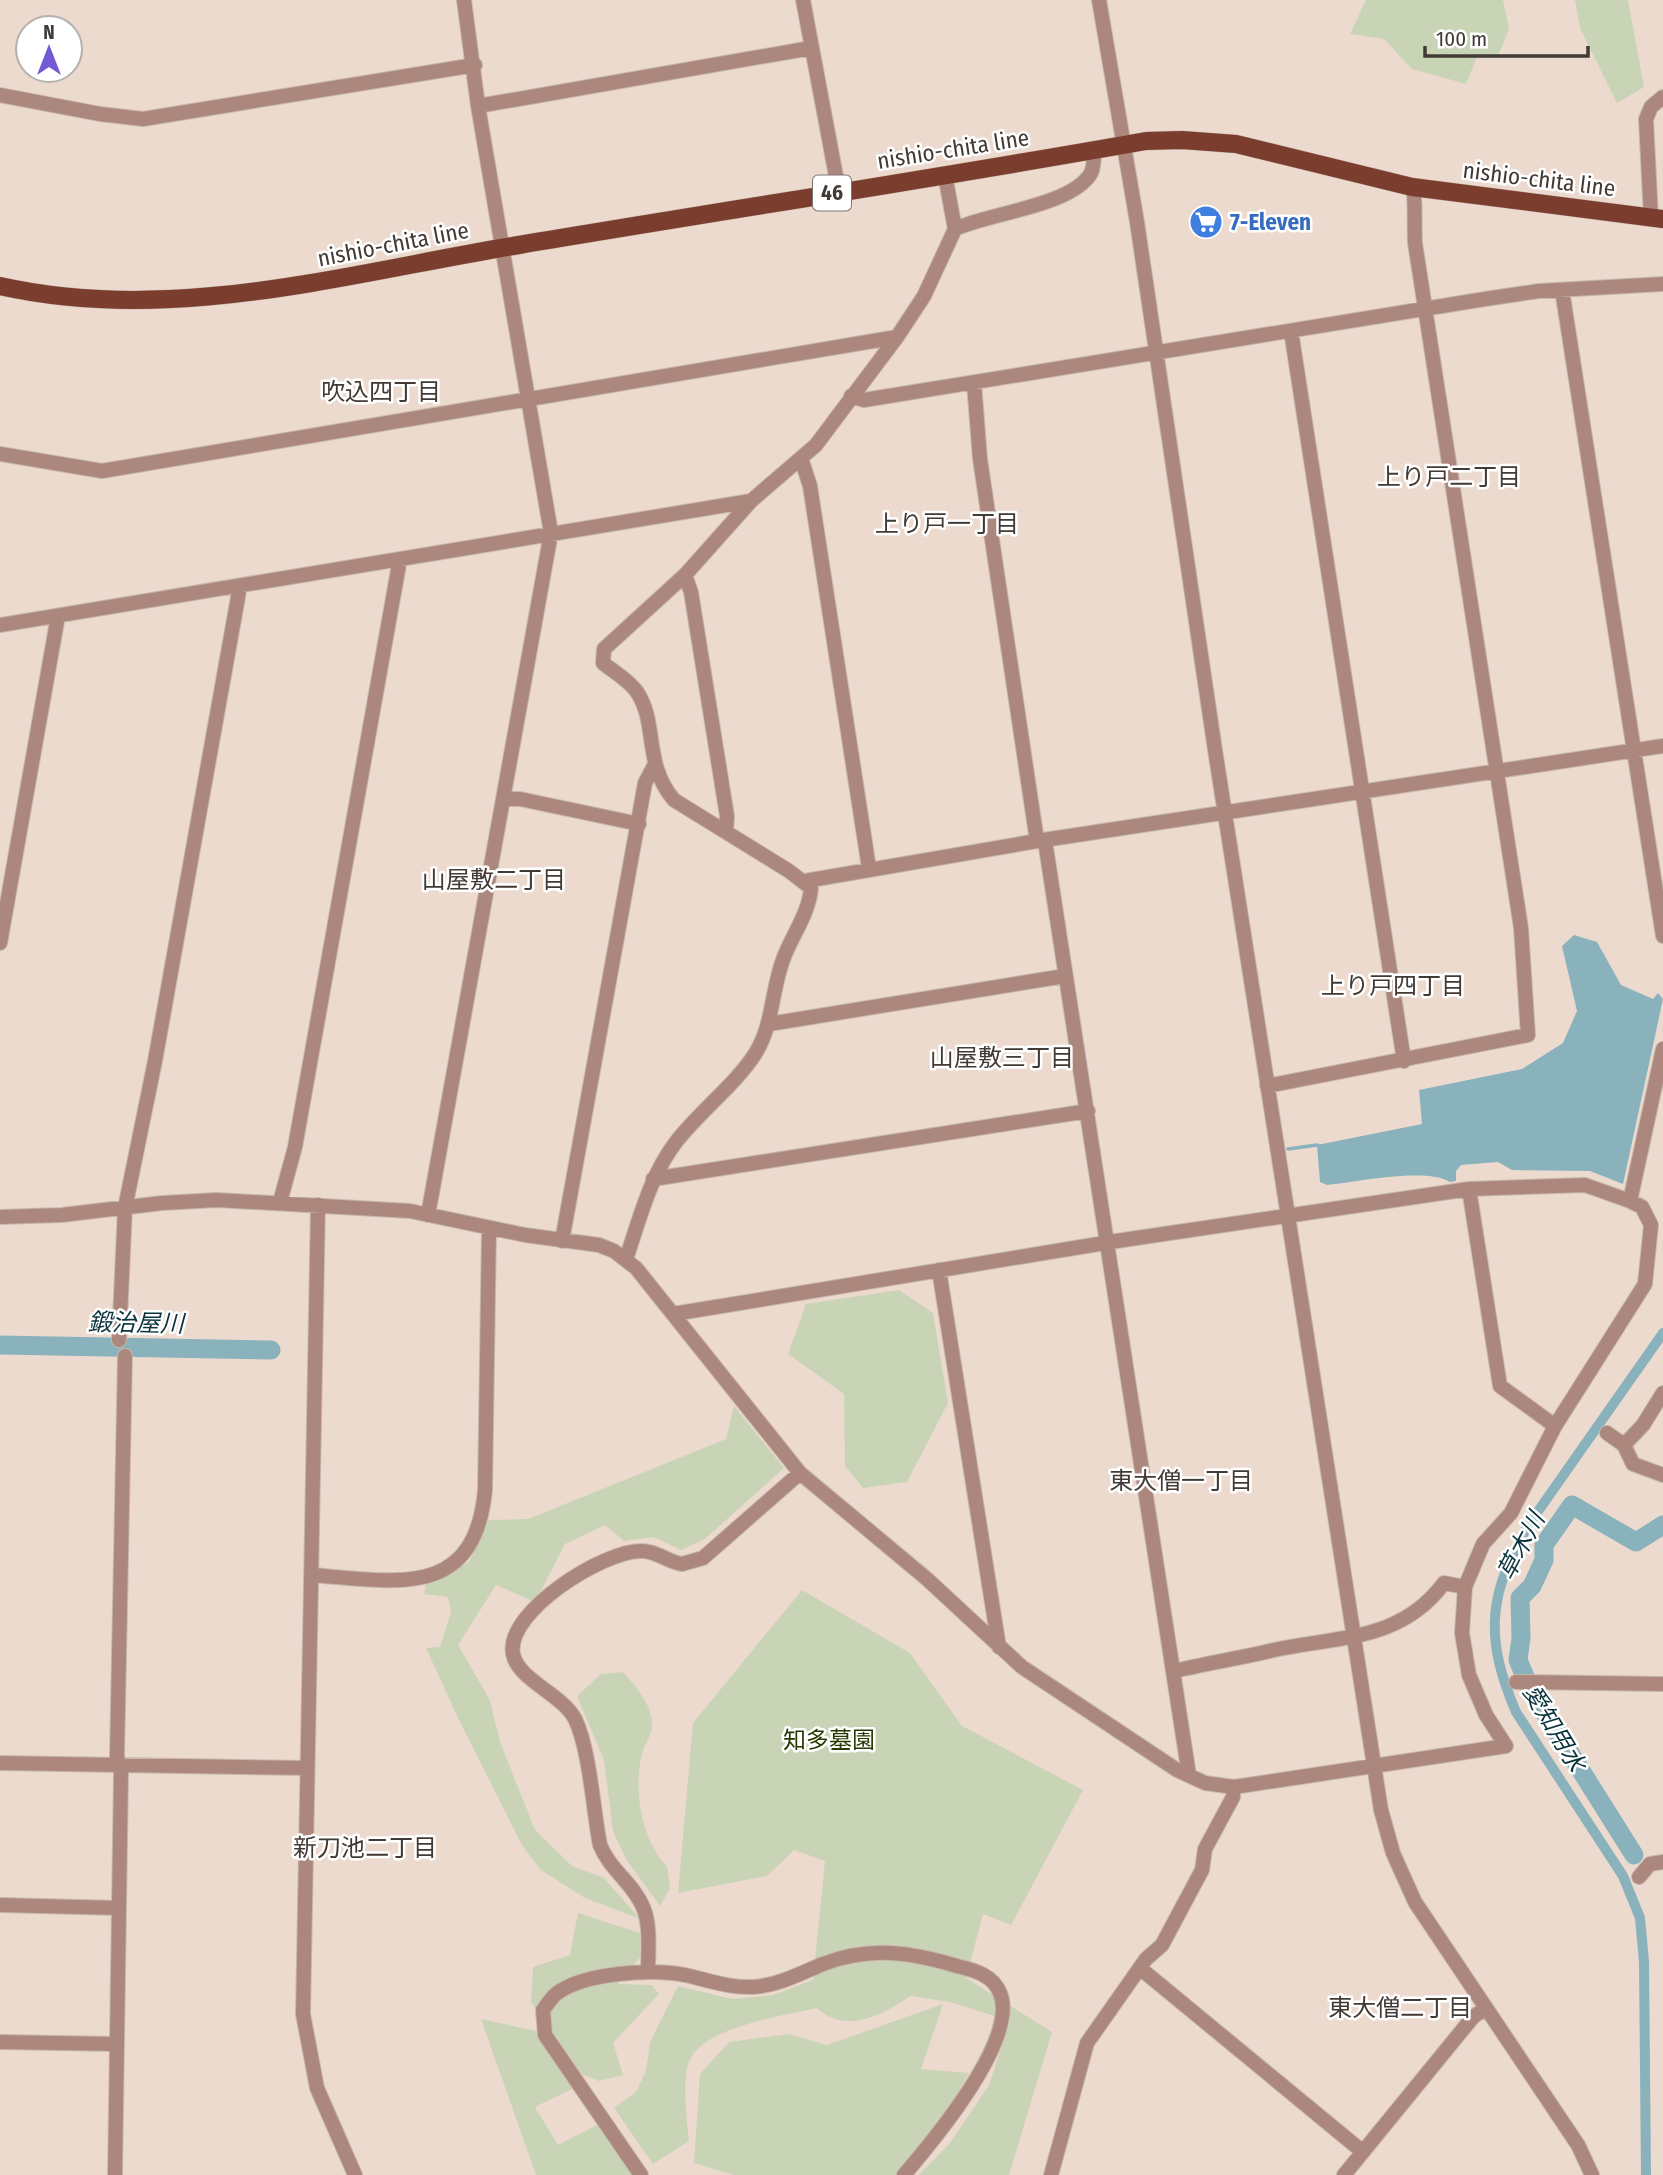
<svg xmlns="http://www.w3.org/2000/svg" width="1663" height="2175" font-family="'Fira Sans Condensed','Noto Sans JP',sans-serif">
	<rect width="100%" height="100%" fill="#eddace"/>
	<path fill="#c9d4b6" d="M1366 0H1503L1509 29 1498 56 1477 57 1466 84 1412 69 1384 39 1350 34Z
		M1575 0H1628L1644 87 1617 103 1580 28Z
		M899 1290 933 1313 948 1403 907 1482 863 1488 845 1466 844 1394 788 1354 806 1304Z
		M734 1406 784 1468 705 1539 681 1550 654 1537 624 1541 605 1525 565 1544 535 1602 496 1585 458 1645 490 1700 500 1742 535 1830 572 1866 604 1878 640 1919 585 1898 541 1870 523 1847 459 1720 426 1648 440 1647 451 1612 448 1597 424 1594 426 1584 469 1562 489 1520 528 1519 726 1439Z
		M802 1590 910 1653 962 1726 1083 1790 1011 1925 983 1914 966 1978 1052 2032 1009 2175H919L950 2143 989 2085 1010 2021 950 2002 910 1996C883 2015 845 2035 817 2008 783 2016 698 2027 688 2065 682 2088 687 2117 689 2141L653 2164 614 2108 636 2092 646 2071 650 2042 678 1986 732 1999 773 1995 813 1980 825 1861 794 1850 767 1876 678 1893 693 1723Z
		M623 1672C636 1687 654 1706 652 1728 651 1737 644 1745 642 1754 633 1788 641 1841 667 1866L670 1888 660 1906 626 1859 613 1831 604 1760 577 1696 601 1674Z
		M578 1913 640 1933V1958L632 1966 617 1969 619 1984 652 1985 659 1994 613 2043 623 2075 599 2081 579 2073 531 2002 533 1967 570 1955Z
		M943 2004 921 2069 969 2073 940 2126 896 2175H733L694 2163 700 2074 729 2042 788 2034 827 2045Z
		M481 2019 536 2031 574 2088 535 2107 558 2145 597 2125 636 2175H536Z"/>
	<path fill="#89b2bd" d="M1574 935 1597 942 1621 985 1653 999 1658 993 1663 999 1623 1184 1590 1171 1512 1170 1498 1162 1461 1165 1456 1171V1181L1450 1182C1427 1167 1355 1182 1327 1185L1320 1182 1317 1145 1422 1124 1419 1090 1522 1069 1563 1043 1577 1011 1562 946Z"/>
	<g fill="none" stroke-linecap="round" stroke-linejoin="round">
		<path stroke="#89b2bd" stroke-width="3.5" d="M1288 1149 1317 1145 1320 1147"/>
		<path stroke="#89b2bd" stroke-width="10" d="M1646 2175 1644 1962 1640 1918 1623 1876 1516 1712C1484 1637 1488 1594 1529 1524L1663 1333"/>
		<path stroke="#89b2bd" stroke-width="19" d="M0 1345 271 1350
			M1634 1855 1531 1691 1518 1660 1521 1638 1520 1598 1532 1586 1544 1560V1545L1572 1505 1636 1542 1663 1525"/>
		<defs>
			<path id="minor" d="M803 0 839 192
				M1099 0 1137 222 1215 750 1381 1810 1393 1853 1415 1902 1578 2145 1592 2175
				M0 95 100 114 143 119 475 65
				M478 106 811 48
				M1651 218 1646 119 1651 107 1663 97
				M955 229C989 213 1072 206 1091 173 1094 167 1094 158 1094 151
				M1562 290 1663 936
				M1291 331 1404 1061
				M974 383 980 459 1037 841
				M851 396 864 400 889 396 1485 299 1539 291 1663 284
				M0 454 102 471 897 337
				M801 458 810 486 869 868
				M685 575 691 592 727 816 726 832
				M0 625 751 501
				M504 799H520L639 824
				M1045 841 1189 1775
				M805 881 1037 841 1663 746
				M0 943 58 616
				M769 1024 1065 976
				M1267 1086 1528 1035 1521 928 1415 243C1414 231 1416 193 1412 187
				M653 1179 1088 1111
				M1469 1189 1500 1386 1555 1426
				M280 1202 295 1147 400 559
				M318 1205 303 2014 317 2088 355 2175
				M428 1215 551 533 478 106 464 0
				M0 1217 62 1215 162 1203 217 1200 410 1211 525 1235 599 1245 614 1251 636 1268 800 1473 927 1579 1022 1667 1177 1770 1205 1783 1234 1787 1506 1746 1486 1715 1469 1675 1462 1633 1465 1587 1483 1544 1511 1513 1555 1426 1645 1284 1651 1225 1642 1207 1630 1201 1663 1049
				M562 1241 645 783 654 766
				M626 1259C640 1218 650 1176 676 1142 700 1111 734 1086 755 1054 774 1024 771 989 784 957 793 934 809 913 811 888L789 871 674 800C643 764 658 723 637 692 629 680 614 672 603 663L604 649 685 575 751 501 816 445 897 337 924 296 955 229 945 175
				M939 1270 999 1647
				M673 1314 1123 1240 1469 1189 1585 1185 1630 1201
				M119 1340 125 1208 155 1061 240 586
				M1663 1393 1643 1425 1624 1445 1633 1464 1663 1475
				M1607 1433 1624 1445
				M311 1575C395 1581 475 1601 485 1490L489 1229
				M1174 1671C1208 1663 1241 1658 1274 1650 1338 1636 1400 1642 1444 1583L1465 1587
				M1516 1682 1663 1684
				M0 1763 307 1768
				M1639 1877 1650 1864 1663 1862
				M0 1905 119 1908
				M1141 1969 1363 2152
				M648 1972C648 1952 651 1925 643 1907 633 1883 610 1870 600 1845 593 1810 590 1750 575 1719 562 1694 518 1680 513 1654 505 1612 604 1550 642 1551 657 1551 668 1562 682 1564L703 1558 800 1473
				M0 2042 116 2044
				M115 2175 121 1773 117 1756 125 1356
				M641 2175 545 2035 543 2010C547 2005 551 1998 556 1994 584 1972 652 1969 685 1975 708 1980 729 1988 753 1987 779 1985 799 1974 823 1964 870 1946 910 1952 957 1966 974 1970 993 1975 1000 1993 1019 2039 933 2141 904 2175
				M1051 2175 1087 2043 1146 1959 1162 1945 1202 1870 1205 1849 1233 1797 1234 1787
				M1344 2175 1473 2017 1486 2008"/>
			<path id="major" d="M0 286C174 325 348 273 519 245 728 210 938 178 1146 141L1182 140 1236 144 1412 187 1663 219"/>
		</defs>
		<use href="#minor" stroke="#c7b7ac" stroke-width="16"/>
		<use href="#major" stroke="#c7b7ac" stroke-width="19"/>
		<use href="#minor" stroke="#ac877d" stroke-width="14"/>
		<use href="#major" stroke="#7b3d2d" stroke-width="18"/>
	</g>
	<defs>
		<symbol id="supermarket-disc" viewBox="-11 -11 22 22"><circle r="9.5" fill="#3f7fe0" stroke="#fff"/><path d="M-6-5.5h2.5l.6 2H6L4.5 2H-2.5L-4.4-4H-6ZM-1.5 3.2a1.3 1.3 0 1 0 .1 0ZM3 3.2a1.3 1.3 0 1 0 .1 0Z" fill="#fff"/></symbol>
	</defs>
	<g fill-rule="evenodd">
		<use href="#supermarket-disc" x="1187" y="203" width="38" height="38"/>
	</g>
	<g text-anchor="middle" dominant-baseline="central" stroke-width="5" stroke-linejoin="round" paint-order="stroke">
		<rect fill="#fff" stroke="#7b7572" stroke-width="2" x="813" y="175.5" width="38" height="35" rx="5"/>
		<g font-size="21" font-weight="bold" fill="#423a35">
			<text x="832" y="193">46</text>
		</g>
		<g font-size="23" fill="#423a35" stroke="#fff">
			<text transform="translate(953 149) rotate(-9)">nishio-chita line</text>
			<text transform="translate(1539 179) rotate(7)">nishio-chita line</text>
			<text transform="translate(393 244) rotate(-11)">nishio-chita line</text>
		</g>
		<g font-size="23" font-weight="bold" fill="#366cbe" stroke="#fff" text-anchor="start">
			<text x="1230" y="222">7-Eleven</text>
		</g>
		<g font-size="23" fill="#2a3902" stroke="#fff">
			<text x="829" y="1740">知多墓園</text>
		</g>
		<g font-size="24" fill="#423a35" stroke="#fff">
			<text x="381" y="392">吹込四丁目</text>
			<text x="1449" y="477">上り戸二丁目</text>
			<text x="947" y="524">上り戸一丁目</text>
			<text x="494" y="880">山屋敷二丁目</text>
			<text x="1393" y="986">上り戸四丁目</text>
			<text x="1002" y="1058">山屋敷三丁目</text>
			<text x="1181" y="1481">東大僧一丁目</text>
			<text x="365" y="1848">新刀池二丁目</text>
			<text x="1400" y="2008">東大僧二丁目</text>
		</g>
		<g font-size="24" font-style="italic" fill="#0a333c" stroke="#fff">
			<text transform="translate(136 1323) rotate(1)">鍛治屋川</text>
			<text transform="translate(1521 1546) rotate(-62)">草木川</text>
			<text transform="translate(1554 1728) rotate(59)">愛知用水</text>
		</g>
	</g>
	<g transform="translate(49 49)"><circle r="33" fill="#ffffff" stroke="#b3b0ae" stroke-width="2"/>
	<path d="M0-5L12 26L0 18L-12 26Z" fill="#735ad4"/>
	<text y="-10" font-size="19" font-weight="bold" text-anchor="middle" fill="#423a35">N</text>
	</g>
	<path d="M1425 46v10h163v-10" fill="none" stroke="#423a35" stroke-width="3.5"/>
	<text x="1436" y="46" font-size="21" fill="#423a35" stroke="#ffffff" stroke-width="5" paint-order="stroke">100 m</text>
</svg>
